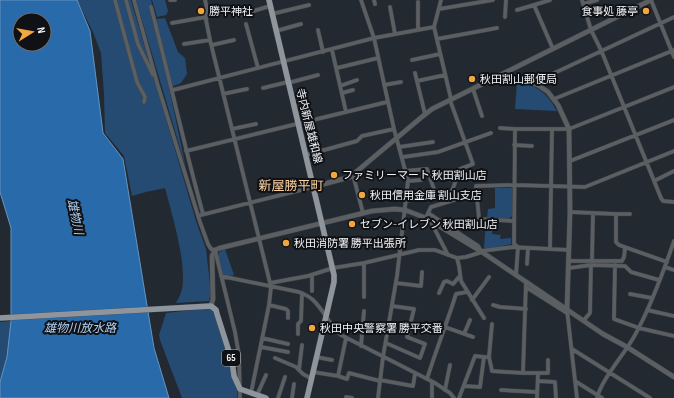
<svg xmlns="http://www.w3.org/2000/svg" width="674" height="398" font-family="'Sofia Sans Condensed','Noto Sans JP',sans-serif">
	<rect width="100%" height="100%" fill="#232930"/>
	<path fill="#254b73" d="M77 0H131L196 221 206 249 211 293 209 301 176 303C178 299 181 294 182 289 187 263 172 215 165 188L146 192 132 196 124 156 105 133 104 94 101 53 93 32Z
		M136 0H151L156 19 165 18 178 52 185 58 187 74 181 83 169 88 186 168Z
		M152 0H165L168 11 166 15 157 17Z
		M517 82C537 85 547 93 557 111L515 109Z
		M495 188H512V216L509 219 487 218 488 209 495 208Z
		M486 221 493 222 492 234 501 235 500 239 511 238V244L488 249 484 248Z
		M225 249 234 275 229 276 222 274 218 256 219 252Z
		M209 308 213 311 216 319 231 362V376L237 387V398H182L160 340 159 335 166 313Z
		M11 321 7 357 0 382V322Z"/>
	<path fill="#296baa" stroke="#6594c2" fill-rule="evenodd" d="M0 0H77L90 31 103 133 123 159 154 348 169 398H0V382L7 357 11 321V228L0 192ZM20 20H44V44H20Z"/>
	<g fill="none" stroke-linecap="round" stroke-linejoin="round">
		<defs>
			<path id="minor" d="M115 0 137 82 145 97 144 102
				M126 0 138 44 153 75
				M134 0 158 86 200 222 208 244 211 249 215 250 235 332 239 355 240 398
				M170 0H175
				M205 0 207 8 206 20 210 40 271 287 269 305 251 393
				M361 0 374 38 394 129 408 181 397 276 383 357 378 398
				M374 0 375 4
				M441 0 434 27 451 99
				M550 0 534 5 553 49
				M582 0 591 30 601 50 661 198 663 201 674 202
				M651 0 674 57
				M583 4 597 0
				M151 7C169 76 184 145 203 214
				M390 7 395 34
				M439 9 493 0
				M517 10 534 5
				M272 14 309 5
				M237 16 270 6
				M505 17 506 0
				M172 23 206 17
				M246 24 258 68
				M318 30 323 52
				M418 30V2
				M276 31 301 24
				M437 39 497 28
				M184 44 210 40
				M212 45 234 40
				M332 50 346 112
				M412 60 440 54
				M337 68 378 58
				M415 73 425 114
				M417 81 445 75
				M288 83 318 75
				M533 83 674 17
				M384 85 401 82
				M340 86 357 80
				M263 88 288 82
				M473 89 482 116
				M173 90 374 38 434 27
				M342 93 353 90
				M223 94 247 89
				M554 99 674 50
				M500 128 515 129
				M232 129 256 124
				M514 145 532 146
				M399 147 433 142
				M186 151 387 102
				M306 155 357 141 362 136 394 129
				M403 157 438 152 491 133
				M570 161 674 120
				M405 171 427 169 436 195
				M353 175 363 213
				M443 177 456 181
				M408 181 421 180
				M654 181 674 171
				M406 201 452 191
				M570 212 616 214V242L619 245 667 262
				M428 213 478 246 481 251 513 247 569 250
				M616 214H630
				M201 215 313 187
				M427 215 431 207 454 200 452 191 460 169 473 164 450 100
				M514 221 479 219 476 186 514 185 585 187 674 151
				M431 222 448 255
				M445 224 456 220
				M370 244 401 238
				M550 249 552 129
				M457 258 459 266 461 281 484 318
				M592 260 593 213
				M569 261H622L624 257 625 248
				M364 263V297
				M527 264 528 248
				M615 265 614 319 639 328 674 336
				M665 267 674 270
				M569 268 591 265 625 266 631 272 659 280
				M312 275V291
				M516 275 518 247 514 244 515 129H569L674 87
				M221 276 299 292C304 294 309 296 313 300 324 310 329 325 341 335L435 383 450 393 454 398
				M526 282 523 373H538L537 398
				M270 283 308 276 333 268 364 263 419 250H435L457 258 466 257 482 252
				M396 283 421 286 422 272
				M526 287 567 313
				M439 293 444 282 447 281 453 284 459 277
				M630 294 652 298
				M472 300 489 277
				M269 305 286 309 288 311V318
				M493 305 500 307 526 309
				M567 310 577 398
				M647 310 674 316
				M584 320 590 313 591 265
				M445 327 473 337
				M298 334V324L301 321 302 293
				M464 334 470 320
				M262 338 288 344
				M386 343 420 358 425 344 407 337 414 309 392 306
				M361 346 364 311
				M261 347 288 352
				M572 349 650 398
				M316 357 332 360
				M484 357H489L492 371 523 373
				M489 357 492 324
				M275 358 296 367 303 374 312 379
				M299 370 302 345
				M313 372 338 376 346 338
				M538 373H548V360
				M338 376 347 379 349 373 380 381
				M427 379C436 350 447 323 456 294L467 292
				M380 380 413 386 415 374
				M538 381 555 382 556 398
				M575 381 602 398
				M445 390 450 365
				M501 390 537 392
				M257 395 266 375
				M278 398 285 377
				M292 398 294 384
				M346 398V397L352 398
				M432 398V382
				M459 398 475 356 484 357 480 387 464 386
				M597 398C602 378 625 354 635 335 651 306 663 273 674 241"/>
			<path id="tertiary" d="M493 81 513 79 525 81 538 85 548 92 558 105 569 129 570 212 567 309
				M313 187 350 177 423 116 432 109 651 0
				M211 306 213 299 212 256 215 250 220 248 372 211 395 209 405 210 426 218 482 252 603 334 627 347 674 377"/>
			<path id="primary" d="M269 0 334 275V282L307 398
				M0 318 211 306 216 310 217 314 232 361 234 376 240 389 266 398"/>
		</defs>
		<use href="#minor" stroke="#40464c" stroke-width="4.5"/>
		<use href="#tertiary" stroke="#40464c" stroke-width="5.5"/>
		<use href="#primary" stroke="#40464c" stroke-width="6"/>
		<use href="#minor" stroke="#5b5f62" stroke-width="3.5"/>
		<use href="#tertiary" stroke="#5b5f62" stroke-width="4.5"/>
		<use href="#primary" stroke="#8e959c" stroke-width="5.5"/>
	</g>
	<g fill="#f1a63f" stroke="#0f1114" stroke-width="1.5">
		<circle cx="201" cy="11" r="4"/>
		<circle cx="646" cy="11" r="4"/>
		<circle cx="472" cy="79" r="4"/>
		<circle cx="334" cy="175" r="4"/>
		<circle cx="362" cy="195" r="4"/>
		<circle cx="352" cy="224" r="4"/>
		<circle cx="286" cy="243" r="4"/>
		<circle cx="312" cy="328" r="4"/>
	</g>
	<g text-anchor="middle" dominant-baseline="central" stroke-width="4" stroke-linejoin="round" paint-order="stroke">
		<rect fill="#0f1114" stroke="#adb1b5" stroke-width="1" x="222" y="350" width="18" height="16" rx="3"/>
		<g font-size="10" font-weight="bold" fill="#f1f5fa">
			<text x="231" y="358">65</text>
		</g>
		<g font-size="11" fill="#f1f5fa" stroke="#0f1114" text-anchor="start">
			<text x="209" y="11">勝平神社</text>
			<text x="638" y="11" text-anchor="end">食事処 藤亭</text>
			<text x="480" y="79">秋田割山郵便局</text>
			<text x="342" y="175">ファミリーマート 秋田割山店</text>
			<text x="370" y="195">秋田信用金庫 割山支店</text>
			<text x="360" y="224">セブン-イレブン 秋田割山店</text>
			<text x="294" y="243">秋田消防署 勝平出張所</text>
			<text x="320" y="328">秋田中央警察署 勝平交番</text>
		</g>
		<g font-size="11" fill="#f1f5fa" stroke="#0f1114">
			<text transform="translate(309 126) rotate(76)">寺内新屋雄和線</text>
		</g>
		<g font-size="12" font-style="italic" fill="#b0d0f4" stroke="#0f1114">
			<text transform="translate(75 217) rotate(78)">雄物川</text>
			<text x="80" y="328">雄物川放水路</text>
		</g>
		<g font-size="13" fill="#fdd2a1" stroke="#0f1114">
			<text x="291" y="186">新屋勝平町</text>
		</g>
	</g>
	<g transform="translate(32 32) rotate(79)"><circle r="19" fill="#0f1114" stroke="#696c70"/>
	<path d="M0-3L7 15L0 10L-7 15Z" fill="#f1a63f"/>
	<text y="-6" font-size="11" font-weight="bold" text-anchor="middle" fill="#f1f5fa">N</text>
	</g>
</svg>
